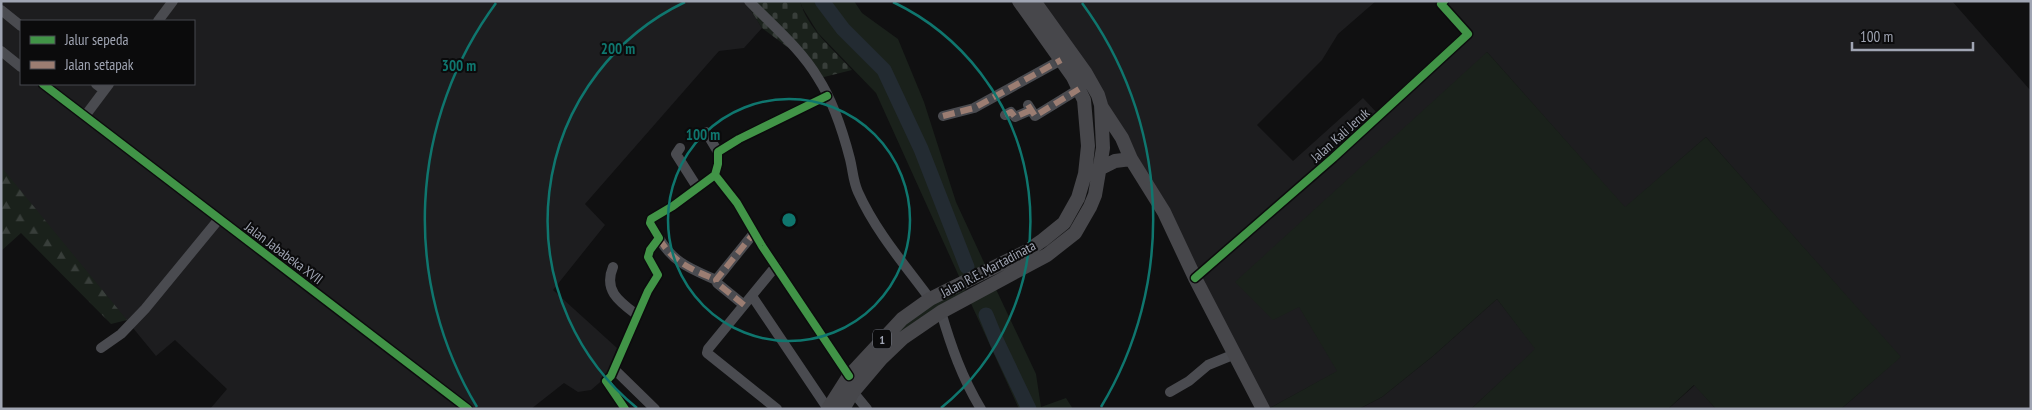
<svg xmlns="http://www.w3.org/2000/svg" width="2032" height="410" font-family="'PT Sans Narrow',sans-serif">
	<defs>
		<pattern id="forest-firs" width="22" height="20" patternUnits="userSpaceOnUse" patternTransform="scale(1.25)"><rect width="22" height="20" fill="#1a211b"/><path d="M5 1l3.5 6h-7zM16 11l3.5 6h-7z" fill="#383e3a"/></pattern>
		<pattern id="cemetery-stones" width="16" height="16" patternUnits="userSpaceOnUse" patternTransform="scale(1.25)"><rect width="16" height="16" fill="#1a211b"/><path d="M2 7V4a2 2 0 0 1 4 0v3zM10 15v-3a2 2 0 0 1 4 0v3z" fill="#383e3a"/></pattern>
	</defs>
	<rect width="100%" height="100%" fill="#101011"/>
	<path fill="#1d1d1f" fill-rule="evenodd" d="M1 1H745L762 28 744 48 719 51 585 204 605 225 553 290 617 348 606 377 591 390 578 392 564 383 531 409H210L227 389 175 340 156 356 3 170 1 171ZM21 21H194V84H21Z
		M1034 1H1376L1338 34 1322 60 1257 125 1293 161 1363 98 1379 115 1468 35 1444 1H1952L2031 91V409H1841L1900 357 1706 137 1625 208 1487 52 1299 306 1338 371 1268 409 1164 212Z
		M1497 299 1536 349 1471 409H1359L1382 397 1433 356Z
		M1695 385 1716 409H1668Z"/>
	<path fill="#1a211b" d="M800 1H854L862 13 898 39 924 102 956 202 988 271 963 283 968 297 994 285 1036 374 1041 407 1066 398 1073 409H1019L968 297 903 338 886 334 962 283 876 93 818 33 802 7Z
		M1487 52 1625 207 1706 137 1901 357 1841 409H1716L1694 385 1668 409H1471L1535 349 1497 299 1433 356 1382 397 1359 409H1268L1337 371 1299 307 1273 320 1235 282Z"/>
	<path fill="url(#forest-firs)" d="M3 169 127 320 111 324 21 233 1 251V171Z"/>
	<path fill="url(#cemetery-stones)" d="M745 1H800C807 28 834 50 852 70L816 79 794 52 762 28Z"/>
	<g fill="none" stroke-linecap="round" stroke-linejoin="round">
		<path stroke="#232b32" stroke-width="15" d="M822 1 843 29 884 70 921 149 967 267
			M986 315 997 342 1029 409"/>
		<path stroke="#4a4b50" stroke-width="10" d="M749 1C773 26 800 48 818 78 833 101 843 132 850 159 853 171 853 181 858 192 876 232 905 265 930 299
			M1 10 21 26
			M158 21 173 1
			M1 51 21 67
			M43 84 468 409
			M96 84 104 90
			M1028 105 1035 116 1079 89
			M1005 115 1011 112 1015 117 1031 110
			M85 116 109 84
			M943 116 974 108 1061 60
			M706 132 718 152
			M680 148 676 154 697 187
			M715 175 737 203 762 246 849 376
			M659 238C673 263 692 269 716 280
			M776 266 708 349 707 353 777 409
			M613 267C603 291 620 302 637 315
			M1195 278 1333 158 1468 34 1441 4 1444 1
			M752 296 828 409
			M744 305 717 283 716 280 754 233
			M941 312C951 346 962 378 981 409
			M101 348 121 334 145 309 219 219
			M614 369 655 409
			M853 392 867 409
			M1170 392 1189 381 1208 365 1235 354
			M625 409 606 381 611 376 648 291 658 275 648 257 650 250 659 238 650 223 651 219 673 206 715 175 718 164V152L739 139 827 96"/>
		<path stroke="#47474b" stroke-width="14" d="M1101 106 1122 138 1131 159 1164 212 1195 278 1263 409
			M1101 168 1115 161 1131 159
			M828 409 849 376 902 319 930 299 1027 251 1043 240 1064 223 1078 198 1085 174 1088 146 1084 100 1073 77 1019 1
			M843 409 853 392 881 359 903 338 941 312 1047 255 1075 233 1090 207 1095 195 1103 148 1101 105 1098 95 1085 72 1034 1"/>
		<path stroke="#9b7d72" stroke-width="6" stroke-dasharray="12 6" stroke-linecap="butt" d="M1028 105 1035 116 1079 89
			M1005 115 1011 112 1015 117 1031 110
			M943 116 974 108 1061 60
			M659 238C673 263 692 269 716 280
			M744 305 717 283 716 280 754 233"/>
		<defs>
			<path id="cycleway" d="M43 84 468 409
				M715 175 737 203 762 246 849 376
				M1195 278 1333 158 1468 34 1441 4 1444 1
				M625 409 606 381 611 376 648 291 658 275 648 257 650 250 659 238 650 223 651 219 673 206 715 175 718 164V152L739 139 827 96"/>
		</defs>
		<use href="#cycleway" stroke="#0b0b0c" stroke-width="11"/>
		<use href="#cycleway" stroke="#419447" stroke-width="8"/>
	</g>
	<g fill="none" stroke="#0f766e" stroke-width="2.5">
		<circle cx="789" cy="220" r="121"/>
		<path d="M637 408A242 242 0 0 1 685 2M893 2A242 242 0 0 1 941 408"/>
		<path d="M477 407A364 364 0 0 1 496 3M1082 3A364 364 0 0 1 1101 407"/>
	</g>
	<g text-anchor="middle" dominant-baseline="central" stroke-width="4" stroke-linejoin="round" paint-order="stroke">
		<rect fill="#0b0b0c" stroke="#737781" stroke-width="1" x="873" y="329.5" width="18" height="19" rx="4"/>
		<g font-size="12" font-weight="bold" fill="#a0a5b3">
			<text x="882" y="339">1</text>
		</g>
		<g font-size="14" fill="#a0a5b3" stroke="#0b0b0c">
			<text transform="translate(1340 135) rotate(-42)">Jalan Kali Jeruk</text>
			<text transform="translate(284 253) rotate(37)">Jalan Jababeka XVII</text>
			<text transform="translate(988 269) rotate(-28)">Jalan R.E. Martadinata</text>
		</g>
	</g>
	<circle cx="789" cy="220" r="8" fill="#0f766e" stroke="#0b0b0c" stroke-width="2.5"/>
	<g font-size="15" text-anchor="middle" font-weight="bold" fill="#0f766e" stroke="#0b0b0c" stroke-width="4" stroke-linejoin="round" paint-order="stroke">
		<text x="618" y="54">200 m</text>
		<text x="459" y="71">300 m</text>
		<text x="703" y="140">100 m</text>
	</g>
	<rect width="2032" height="410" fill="none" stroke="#a0a5b3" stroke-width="5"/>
	<rect x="20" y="20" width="175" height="65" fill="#0b0b0c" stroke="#47494f"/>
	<rect x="30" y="36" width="25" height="8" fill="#419447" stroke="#47494f"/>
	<text x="65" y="45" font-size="15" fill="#a0a5b3">Jalur sepeda</text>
	<rect x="30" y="61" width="25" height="8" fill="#9b7d72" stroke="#47494f"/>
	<text x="65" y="70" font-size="15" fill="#a0a5b3">Jalan setapak</text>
	<path d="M1852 42v8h121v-8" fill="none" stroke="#a0a5b3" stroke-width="2.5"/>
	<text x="1860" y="42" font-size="15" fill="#a0a5b3" stroke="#0b0b0c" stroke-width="4" paint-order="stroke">100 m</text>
</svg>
